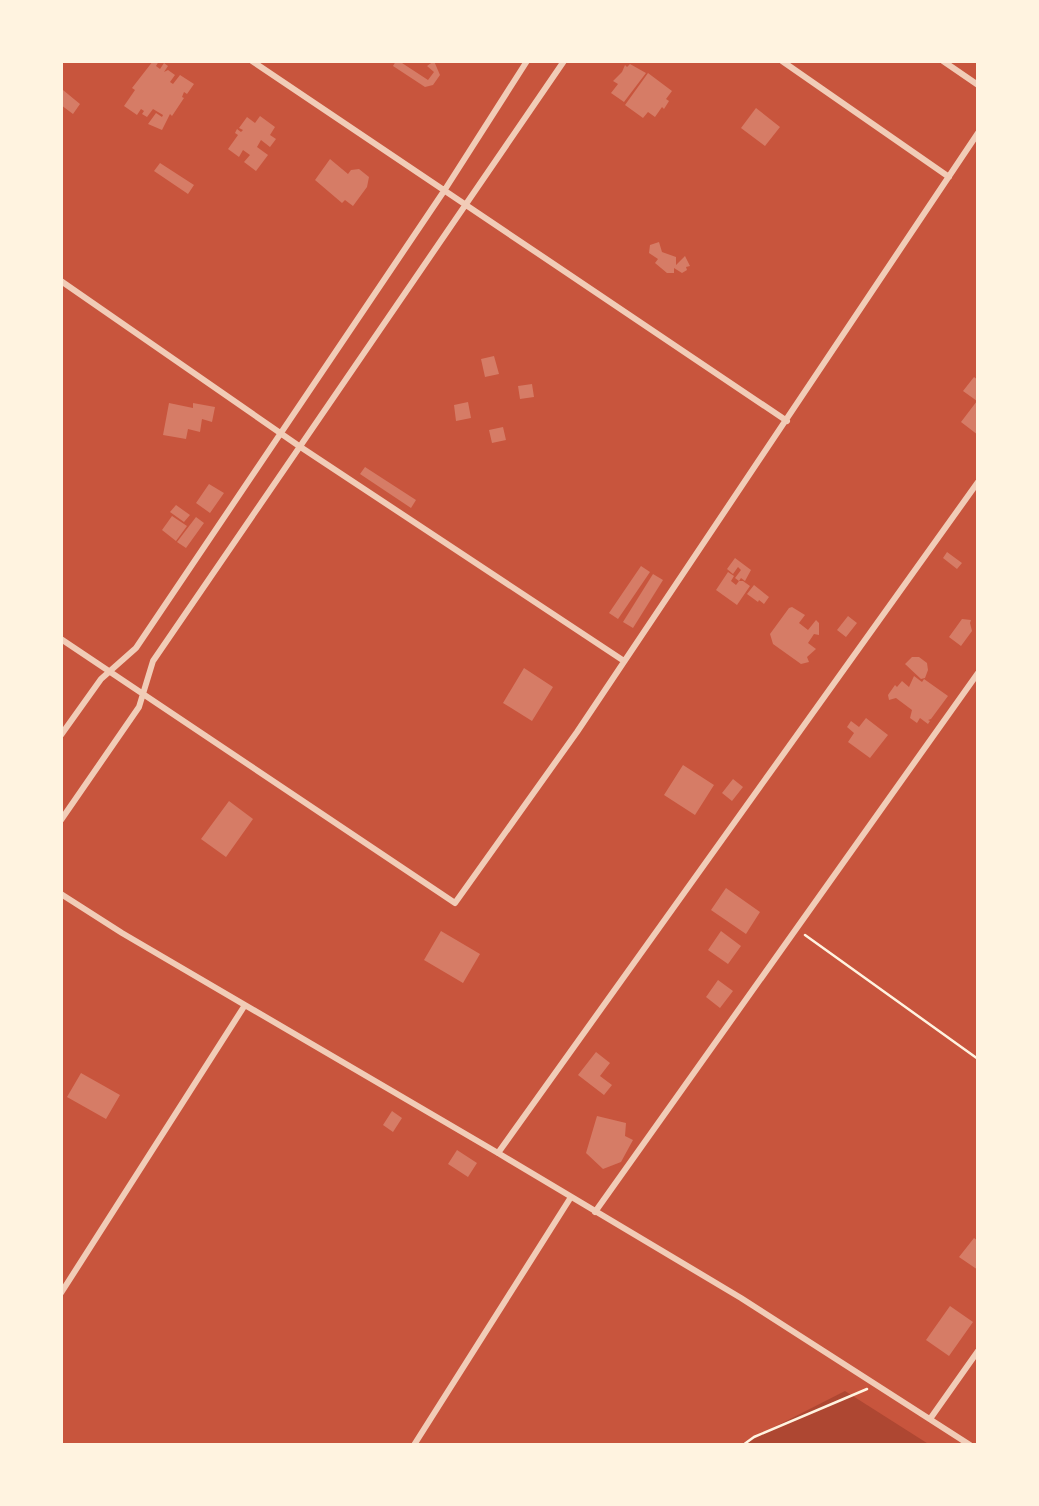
<svg xmlns="http://www.w3.org/2000/svg" width="1039" height="1506" font-family="'IBM Plex Sans',sans-serif">
	<rect width="100%" height="100%" fill="#c8553d"/>
	<path fill="#ae4732" d="M845 1391 930 1445H739Z"/>
	<path fill="#d67c66" d="M153 61H159L156 66 160 69 164 63 168 66 164 72 168 70 175 75 170 82 173 84 180 75 194 84 187 94 184 92 182 97 184 98 172 116 170 114 162 130 148 124 156 113 162 117 163 115 153 109 147 117 142 114 144 111 141 109 137 115 124 106 135 90 132 88Z
		M396 61H403L402 63 428 80 434 72 427 66 434 61 440 75 433 85 425 87 393 66Z
		M630 64 646 73 624 102 611 93 618 84 613 81 622 72 625 65 627 67Z
		M648 73 672 91 666 99 669 101 664 109 662 107 655 117 648 112 643 118 625 105Z
		M63 90 80 104 73 114 61 105Z
		M756 108 780 127 765 146 741 128Z
		M260 116 275 127 270 135 276 139 270 147 261 140 257 147 268 155 256 171 244 162 250 155 243 150 239 157 228 149 238 135 235 133 237 129 241 132 243 130 239 128 247 117 255 123Z
		M330 159 348 174 351 170 359 169 369 177 367 187 353 206 345 200 342 203 315 180Z
		M160 163 194 185 188 194 154 171Z
		M659 242 662 252 676 257V265L685 256 690 266 686 267 687 270 682 273 674 268V273H667L655 263 658 259 649 253 650 245Z
		M494 356 499 374 485 377 481 359Z
		M974 377 978 380V435L961 422 977 401 963 391Z
		M532 384 534 397 520 399 518 386Z
		M468 402 471 418 456 421 454 405Z
		M169 403 193 408V403L215 407 212 422 202 419 200 432 188 429 186 439 163 435Z
		M503 427 506 440 492 443 489 430Z
		M365 467 416 500 411 508 360 474Z
		M209 484 224 493 210 513 196 503Z
		M176 505 190 515 184 522 170 512Z
		M172 516 187 526 176 541 162 530Z
		M196 517 204 523 186 548 177 542Z
		M947 552 962 563 957 569 943 558Z
		M735 558 751 570 745 581 741 578 739 581 735 578 741 570 738 567 733 574 727 569Z
		M641 566 650 572 618 619 609 613Z
		M728 572 734 576 731 581 736 585 739 581H743L750 586 737 605 716 590Z
		M653 574 663 580 633 628 623 622Z
		M754 585 769 597 764 604 759 600 758 602 747 594Z
		M792 607 805 615 799 623 808 630 816 620 819 623V635L814 634 808 643 816 649 807 657 809 662 801 664 773 644 770 634 789 608Z
		M848 616 857 623 846 637 837 630Z
		M962 619 971 620 970 623 972 631 961 646 949 637Z
		M912 657H919L927 663 928 670 925 678 921 679 905 664Z
		M524 668 553 687 532 721 503 703Z
		M914 676 922 682 924 679 948 696 931 719 928 720 930 721 928 724 920 718 917 723 910 718 912 710 896 698 889 700 888 695 895 685 897 687 902 681 909 687Z
		M866 718 888 735 870 758 848 742 854 733 847 727 851 721 859 727Z
		M683 765 714 785 695 815 664 795Z
		M733 779 743 787 732 801 722 793Z
		M229 801 253 819 226 857 201 839Z
		M726 888 760 912 746 934 711 910Z
		M441 931 480 954 463 983 424 960Z
		M721 931 741 946 728 964 708 950Z
		M718 980 733 991 720 1008 706 997Z
		M596 1052 610 1063 600 1076 612 1085 604 1095 578 1075Z
		M81 1073 120 1095 106 1119 67 1097Z
		M392 1111 402 1118 393 1132 383 1125Z
		M597 1116 626 1123 625 1136 633 1140 621 1162 603 1169 586 1153Z
		M457 1150 477 1163 468 1177 448 1164Z
		M974 1238 978 1241V1270L959 1257Z
		M950 1306 973 1322 949 1356 926 1340Z"/>
	<g fill="none" stroke-linecap="round" stroke-linejoin="round">
		<path stroke="#fff3e0" stroke-width="2.5" d="M805 935 978 1059
			M743 1445 754 1437 867 1389"/>
		<path stroke="#f1ccb7" stroke-width="6" d="M252 61 787 421
			M782 61 949 177
			M943 61 978 85
			M61 281 299 446 624 661
			M61 639 455 903 577 732 978 133
			M61 735 101 679 136 648 444 191 527 61
			M61 820 139 707 153 661 564 61
			M61 894 122 933 498 1153 741 1298 970 1445
			M498 1153 978 482
			M595 1212 978 673
			M61 1293 245 1005
			M930 1419 978 1351
			M414 1445 571 1197"/>
	</g>
	<rect width="1039" height="1506" fill="none" stroke="#fff3e0" stroke-width="126"/>
</svg>
